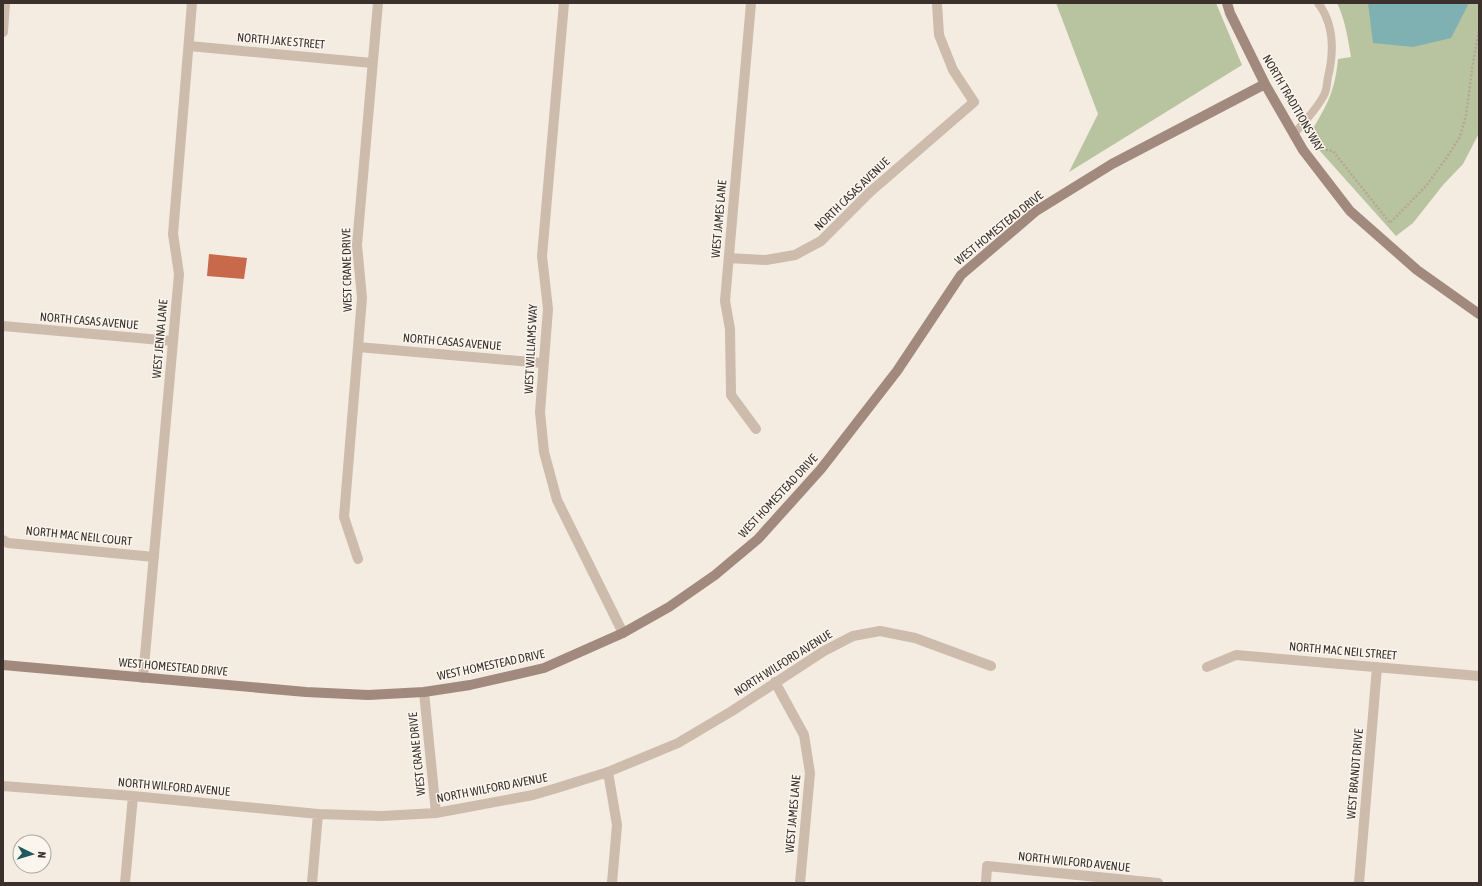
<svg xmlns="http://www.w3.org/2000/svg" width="1482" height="886" font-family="'Asap Condensed',sans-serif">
	<rect width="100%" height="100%" fill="#f4ebe1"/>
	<path fill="#b8c4a0" d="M1056 3H1216L1242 65 1069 172 1098 114Z
		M1337 3H1479V133L1477 137 1463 164 1443 185 1413 223 1396 236 1320 151 1310 133C1327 106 1335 91 1338 59L1351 57C1348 39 1345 19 1337 3Z"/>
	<path fill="#7fb0b2" d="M1368 3H1469L1451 38 1413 47 1373 43Z"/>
	<path fill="#c8694b" d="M209 254 247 258 244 279 207 276Z"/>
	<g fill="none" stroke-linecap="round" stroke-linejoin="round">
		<path stroke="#b9a596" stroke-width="2.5" stroke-dasharray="2 2" stroke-linecap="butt" d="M1314 140 1322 149 1333 151 1390 223 1426 186 1445 160 1460 137 1466 115 1473 63 1479 30"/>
		<path stroke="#cdbbac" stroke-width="8" d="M1294 134C1305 121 1317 109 1324 95 1327 90 1327 82 1328 77 1334 52 1334 24 1318 3"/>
		<path stroke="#cdbbac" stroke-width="10" d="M564 3 542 256 548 309 540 412 544 452 557 500 623 633
			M751 3 725 301 730 329 731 395 756 429
			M3 32 5 3
			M189 46 372 63
			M729 258 766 260 795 255 821 241 870 192 974 102 953 70 939 35 937 3
			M3 326 172 341
			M358 347 543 363
			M3 540 8 543 154 557
			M358 559 344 517 362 298 357 245 378 3
			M1207 667 1236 655 1479 676
			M143 678 179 274 173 234 192 3
			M775 682 804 735 810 773 800 883
			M424 692 436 813
			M608 772 617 825 612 883
			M3 786 133 796 318 814 382 816 436 813 533 795 557 788 608 772 678 743 732 711 824 651 853 636 880 631 915 638 991 666
			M125 883 133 796
			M312 883 318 814
			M986 883 987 866 1158 883
			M1359 883 1377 667"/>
		<path stroke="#a18a7d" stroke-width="10" d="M1227 3 1230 13 1265 84 1303 150 1350 211 1417 270 1479 314
			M3 665 306 692 368 695 424 692 470 685 544 668 623 633 669 607 715 575 758 539 821 469 897 371 961 275 1036 211 1112 164 1265 84"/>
	</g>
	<g text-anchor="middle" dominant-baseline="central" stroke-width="3" stroke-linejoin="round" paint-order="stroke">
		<g font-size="12" fill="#3b302b" stroke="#fbf5ee">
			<text transform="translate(281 41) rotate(5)">NORTH JAKE STREET</text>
			<text transform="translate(1293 103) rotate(60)">NORTH TRADITIONS WAY</text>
			<text transform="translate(852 194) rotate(-44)">NORTH CASAS AVENUE</text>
			<text transform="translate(719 219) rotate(-85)">WEST JAMES LANE</text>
			<text transform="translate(999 228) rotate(-39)">WEST HOMESTEAD DRIVE</text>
			<text transform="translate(347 270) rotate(-91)">WEST CRANE DRIVE</text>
			<text transform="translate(89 321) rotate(5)">NORTH CASAS AVENUE</text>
			<text transform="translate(160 339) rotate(-85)">WEST JENNA LANE</text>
			<text transform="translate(452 342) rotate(5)">NORTH CASAS AVENUE</text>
			<text transform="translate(531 349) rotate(-87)">WEST WILLIAMS WAY</text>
			<text transform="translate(778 496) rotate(-47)">WEST HOMESTEAD DRIVE</text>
			<text transform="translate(79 536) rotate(6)">NORTH MAC NEIL COURT</text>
			<text transform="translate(1343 651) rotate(5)">NORTH MAC NEIL STREET</text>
			<text transform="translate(783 663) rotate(-32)">NORTH WILFORD AVENUE</text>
			<text transform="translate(491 665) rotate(-12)">WEST HOMESTEAD DRIVE</text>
			<text transform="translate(173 667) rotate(5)">WEST HOMESTEAD DRIVE</text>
			<text transform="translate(417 754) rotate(-96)">WEST CRANE DRIVE</text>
			<text transform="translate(1355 774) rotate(-85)">WEST BRANDT DRIVE</text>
			<text transform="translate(174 787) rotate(5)">NORTH WILFORD AVENUE</text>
			<text transform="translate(492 788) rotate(-11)">NORTH WILFORD AVENUE</text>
			<text transform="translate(793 814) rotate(-85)">WEST JAMES LANE</text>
			<text transform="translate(1074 862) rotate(6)">NORTH WILFORD AVENUE</text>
		</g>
	</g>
	<rect width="1482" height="886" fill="none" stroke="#3b302b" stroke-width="8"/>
	<g transform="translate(32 854) rotate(95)"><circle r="19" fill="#fbf5ee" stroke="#aea6a0"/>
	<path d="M0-3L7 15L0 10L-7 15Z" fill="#1f5a5e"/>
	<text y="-6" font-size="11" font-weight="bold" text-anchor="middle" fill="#3b302b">N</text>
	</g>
</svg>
